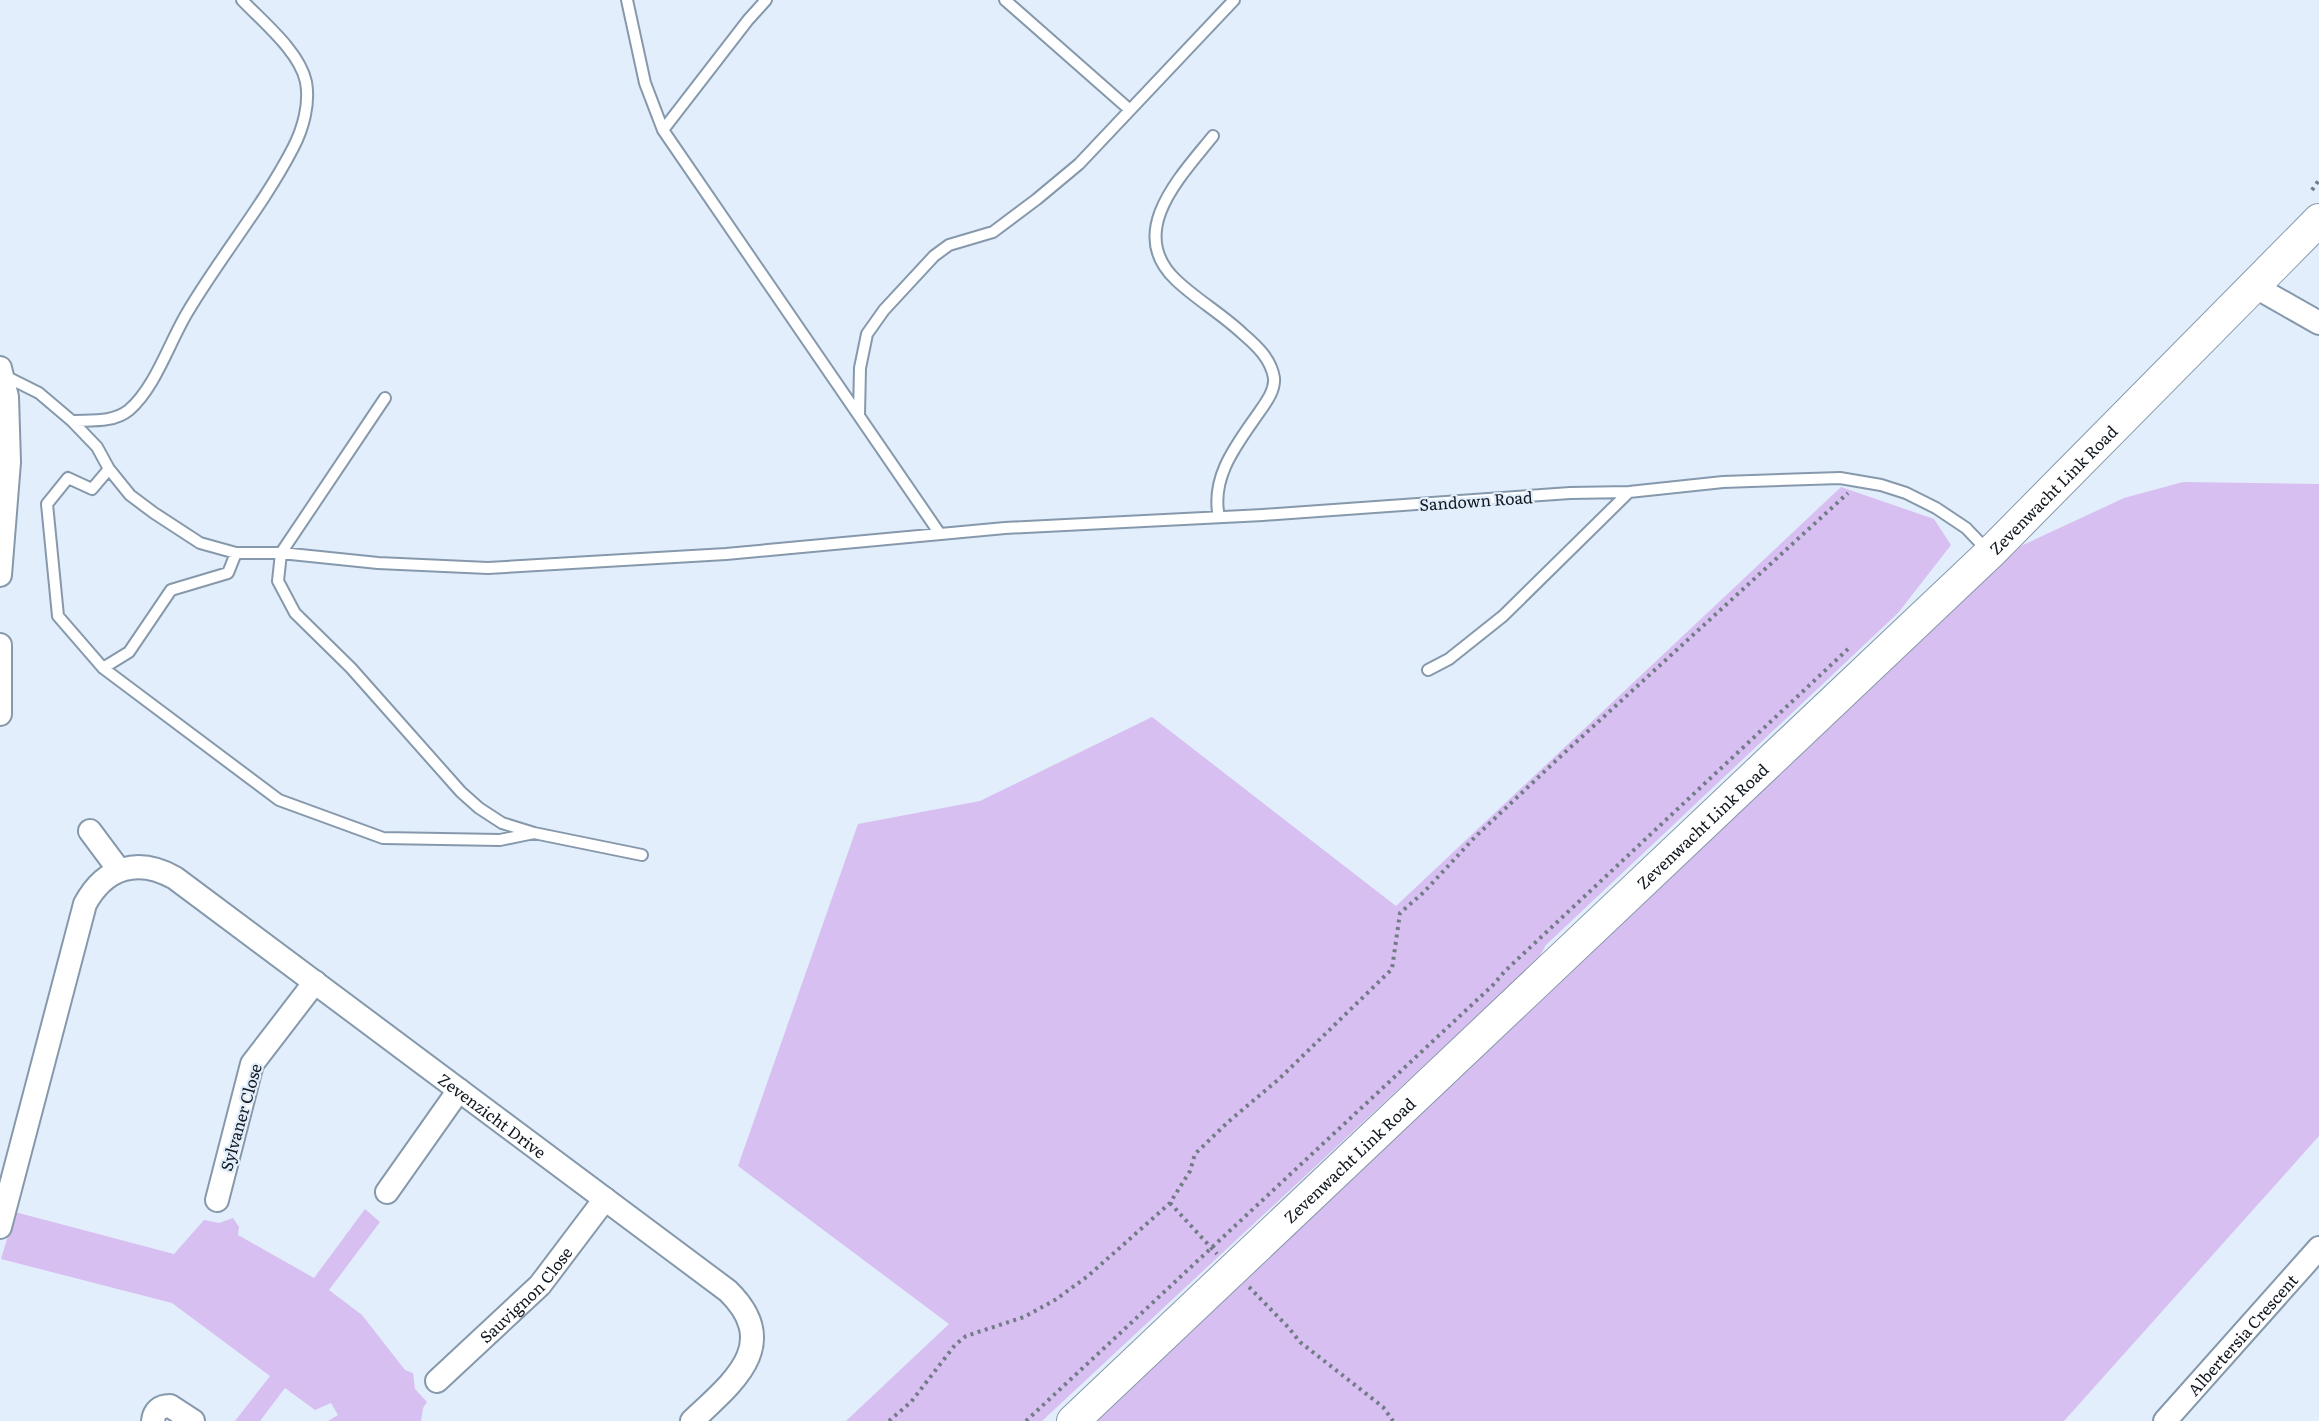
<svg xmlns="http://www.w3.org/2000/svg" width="2319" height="1421" font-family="Literata,serif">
	<rect width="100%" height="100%" fill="#e2eefb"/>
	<path fill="#d8bff1" d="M2183 482 2319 484V1136L2064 1421H1091L2021 546 2124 498Z
		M1841 487 1934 519 1951 545 1898 613 1546 945 1538 959 1042 1421H846L949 1324 738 1166 858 824 980 801 1152 717 1396 906Z
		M365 1209 380 1222 329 1290 362 1315 405 1370 413 1373 415 1389 427 1402 423 1408 421 1421H328L338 1415 331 1403 315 1410 285 1388 260 1421H235L270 1376 172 1303 1 1259 15 1212 174 1254 204 1220 219 1223 233 1218 239 1227 238 1235 314 1278Z"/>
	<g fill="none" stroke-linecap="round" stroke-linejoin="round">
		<defs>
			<path id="lane" d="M627 0 645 83 663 130 940 534
				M1005 0 1130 110
				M663 130 748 20 766 0
				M1213 136C1181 176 1125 232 1176 280 1197 300 1222 314 1243 334 1257 346 1271 359 1274 378 1275 390 1267 401 1260 411 1238 443 1210 476 1219 517
				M3 375 39 393 72 421 97 447 109 469 130 495 154 513 200 543 236 553H281L378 563 488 568 726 554 1005 528 1263 515 1570 493 1629 492 1723 482 1840 478 1881 485 1906 493 1936 508 1966 528 1988 551
				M385 398 281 553 278 581 295 613 351 668 461 792 479 808 502 823 534 833 642 855
				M859 415 860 368 867 334 884 310 934 256 949 245 993 232 1037 199 1079 164 1234 0
				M72 421C91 420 113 423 129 410 155 388 169 343 187 313 220 257 263 206 293 148 303 129 310 104 306 82 300 52 263 22 242 0
				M109 469 92 489 68 478 47 504 58 616 103 668 279 800 383 838 500 840 534 833
				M103 668 129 652 171 590 228 573 236 553
				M1428 670 1449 659 1503 616 1629 492"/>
			<g id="street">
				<path d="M2254 286 2319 323"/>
				<path d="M0 368 7 397 9 462 0 575"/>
				<path d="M0 645V714"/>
				<path d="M90 831 119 870"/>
				<path d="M387 1192 459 1090"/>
				<path d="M217 1200 252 1064 315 982"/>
				<path id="s1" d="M0 1227 85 904C105 867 138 857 175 878L728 1291C783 1345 732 1383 692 1421"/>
				<path id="s2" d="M437 1381 540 1285 605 1199"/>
				<path d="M153 1421C154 1411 160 1406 170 1406L193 1421"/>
				<path id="s3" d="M2165 1421 2319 1248"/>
			</g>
			<g id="secondary">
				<path id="s4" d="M1073 1421 1990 553 2319 220"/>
			</g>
		</defs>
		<use href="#lane" stroke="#8699ac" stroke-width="14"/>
		<use href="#street" stroke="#8699ac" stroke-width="26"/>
		<use href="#secondary" stroke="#8699ac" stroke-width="34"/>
		<path stroke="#727c86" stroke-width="4" stroke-dasharray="3 4.5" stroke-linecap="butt" d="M2312 190 2319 180
			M1170 1203 1217 1254
			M1249 1287 1288 1327 1300 1342 1383 1407 1393 1421
			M889 1421 911 1402 955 1345 966 1336 1024 1317 1055 1300 1088 1276 1170 1203 1190 1171 1195 1154 1228 1122 1279 1079 1392 969 1400 913 1424 892 1475 837 1562 755 1848 493
			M1026 1421 1493 985 1505 971 1848 649"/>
		<use href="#lane" stroke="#fff" stroke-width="10"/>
		<use href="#street" stroke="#fff" stroke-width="22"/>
		<use href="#secondary" stroke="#fff" stroke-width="32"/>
	</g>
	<g text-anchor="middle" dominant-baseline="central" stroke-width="4.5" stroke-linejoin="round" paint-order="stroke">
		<g font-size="16" fill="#10171f" stroke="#e2eefb">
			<text stroke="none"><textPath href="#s4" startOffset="1352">Zevenwacht Link Road</textPath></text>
			<text transform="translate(1476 500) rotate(-4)">Sandown Road</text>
			<text stroke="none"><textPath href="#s4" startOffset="866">Zevenwacht Link Road</textPath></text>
			<text stroke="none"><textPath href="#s1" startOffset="837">Zevenzicht Drive</textPath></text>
			<text transform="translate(240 1117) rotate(-74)">Sylvaner Close</text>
			<text stroke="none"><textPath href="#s4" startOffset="380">Zevenwacht Link Road</textPath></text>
			<text stroke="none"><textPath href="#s2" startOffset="124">Sauvignon Close</textPath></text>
			<text stroke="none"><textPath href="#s3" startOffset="116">Albertersia Crescent</textPath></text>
		</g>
	</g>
</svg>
